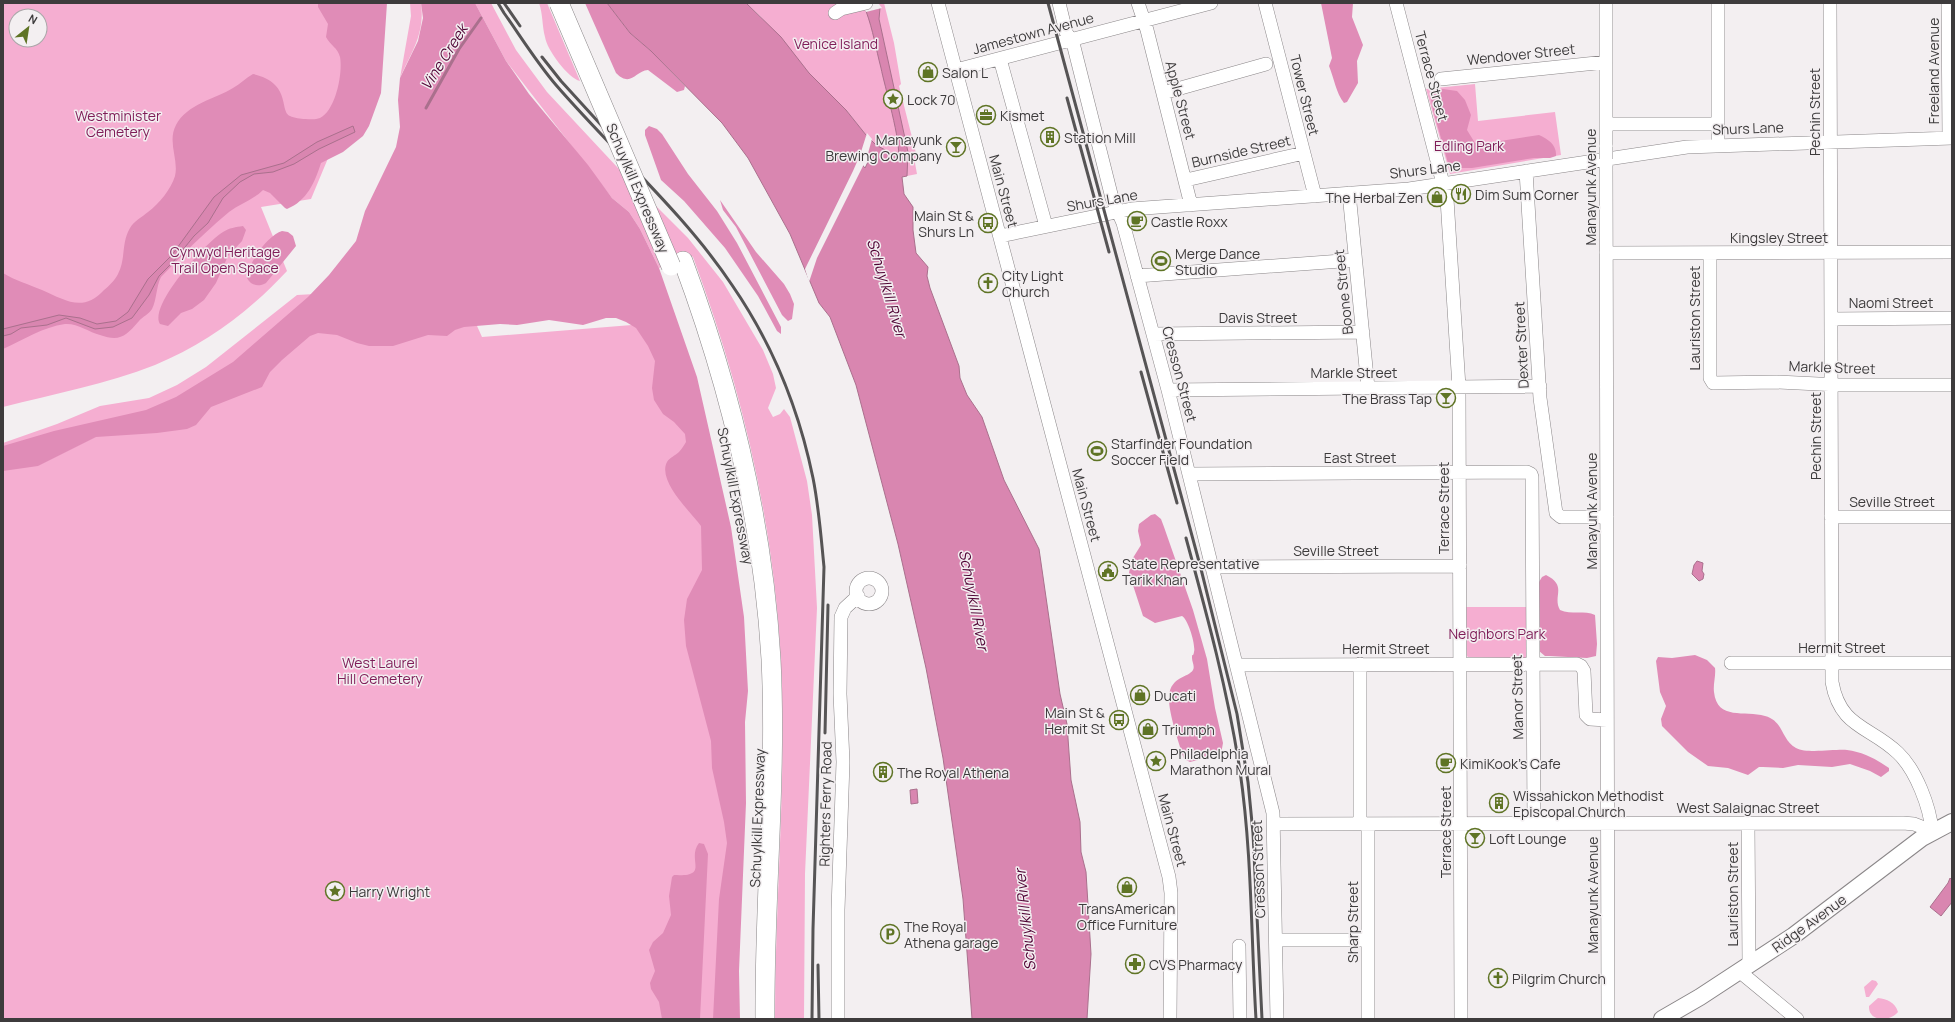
<svg xmlns="http://www.w3.org/2000/svg" width="1955" height="1022" font-family="Manrope,sans-serif">
	<rect width="100%" height="100%" fill="#f3eff1"/>
	<path fill="#f5aed1" fill-rule="evenodd" d="M3 3H380L364 72 311 199 261 207 287 271C250 311 206 344 155 365 107 384 53 394 3 407ZM16 16H40V40H16Z
		M410 3H421C425 34 412 51 400 78L411 16Z
		M475 3H491L516 50 547 92 618 168 688 238 723 282 763 350 773 374 776 388 768 408 773 417 780 414 784 409 790 417 807 481 812 515 817 608 805 874 804 1019H775C775 909 785 799 782 689 778 540 745 397 693 257L690 255 659 268 640 229 629 212 612 198 506 61Z
		M539 3H547L580 81C568 78 547 50 545 37 542 26 543 14 539 3Z
		M746 3H884L894 43 901 84 899 86 917 157 915 163 917 174 907 176 901 160 876 145 866 135 846 110 809 73 760 16Z
		M1475 84 1478 121 1555 112 1561 155 1450 174 1426 89Z
		M459 286 482 337 669 322 687 382 739 905 738 1019H3V443L57 424 100 406 149 398 177 385 206 367 297 295Z
		M1465 607H1529L1528 657 1525 658 1468 657 1466 655Z
		M1872 980 1876 981 1878 984 1869 997H1866L1864 987Z
		M1878 998C1887 999 1895 1002 1898 1012 1890 1022 1868 1022 1869 1006Z"/>
	<path fill="#e08cb7" d="M318 3H387L381 93 369 126 363 136 343 152 321 163C315 182 307 201 287 209L285 208 270 193 263 190C253 200 240 204 229 212 205 232 183 254 161 277 156 287 157 299 152 309 149 314 142 317 139 321 126 336 120 342 100 335 89 332 77 323 65 324 43 327 23 340 3 349V273C16 281 28 284 42 290 65 300 83 313 104 290 109 286 115 280 118 274 126 259 121 243 130 228 134 221 142 217 148 212 159 204 171 189 175 176 179 160 167 142 176 125 187 104 215 99 233 88 240 84 246 78 253 74 292 83 279 111 290 116 294 118 301 119 305 119 310 119 315 120 320 118 336 110 343 72 340 57 338 48 330 45 326 37L328 24 318 7Z
		M421 3H475L506 61 529 94 588 165 612 198 629 212 640 229 659 268 697 377 731 527 744 617 748 691 745 722 746 803 739 971 740 1019H713L719 899 727 843 724 822 712 768 711 741 686 646 684 620 687 599 702 570 701 526C691 512 657 481 667 462 670 457 675 456 679 452 682 449 684 445 686 442L685 434 674 422 663 414 654 400 652 388 655 361 648 346 636 328 626 322 616 318H606L583 325 549 320 517 325 500 324 464 327 455 330 447 336 428 335 393 346H369L357 343 337 335 318 333 310 336 282 360 270 372 262 387 211 407 196 425 187 429 157 433 96 437 38 466 3 471V446L54 431 146 410 176 397 233 362 308 297 329 275 356 241 365 211 396 147 400 127 398 100 400 78 418 41 423 18Z
		M585 3H607L630 33 651 51 685 86 684 90 677 92 648 70C635 71 631 88 616 73Z
		M1321 3H1353L1352 17 1363 45 1357 61 1358 83 1347 102 1344 103C1336 93 1334 78 1329 66L1332 58Z
		M1443 89 1457 91 1465 100 1471 115 1467 130 1475 143 1481 144 1539 135C1548 139 1557 145 1556 156L1550 158H1534L1472 168H1455L1448 163 1433 110 1430 94 1434 90Z
		M649 126 657 129 662 134 688 174 717 211 737 243 781 327V334L777 331 758 296 725 248 684 201 661 180 645 135V130Z
		M720 200 756 252 784 284 790 294 794 304 792 319 788 321 782 315 736 227 723 210Z
		M243 226 246 230 242 241 228 256 216 283 204 300 192 309 181 313 168 326 160 324C148 306 206 242 223 232 229 228 236 227 243 226Z
		M282 231 288 232 293 236 296 246 266 283C259 287 251 286 247 278 248 263 268 235 282 231Z
		M1155 514 1161 519 1164 527 1193 610 1207 659 1215 708 1223 743 1221 754 1190 762 1184 759C1179 743 1168 712 1169 696 1171 676 1188 678 1193 670 1195 666 1192 662 1192 658 1192 652 1193 658 1194 652 1196 645 1188 619 1182 616L1155 623 1143 616 1129 573 1131 561 1141 545 1138 531 1139 524 1151 515Z
		M1546 575C1568 586 1552 596 1560 610 1571 615 1585 610 1595 615L1597 644 1596 656 1587 658 1549 656H1545L1539 651V582L1542 577Z
		M1695 655 1707 660 1715 668C1716 676 1713 684 1714 692 1717 721 1745 710 1765 716 1784 721 1781 740 1796 748 1807 754 1834 749 1847 750 1863 752 1876 759 1889 768V771L1881 777 1870 771 1850 764 1832 767 1798 765 1783 768 1763 767H1759L1748 775 1728 768 1708 766 1688 752 1662 726 1661 719 1666 706 1660 692 1656 661 1658 657 1672 658Z
		M699 843 704 844 708 854 700 1019H662L659 1002 651 989 650 983 655 971 649 950 653 942 663 933 671 915 669 896 672 877 674 875C711 877 686 860 699 843Z"/>
	<path fill="#d986b0" stroke="#aa708d" fill-rule="evenodd" d="M607 3H746L781 37 809 73 846 110 866 135 876 145 898 157C902 144 884 84 881 68 876 49 873 30 866 11L880 8 879 19 908 152 907 176 902 177 904 194 913 207V230L916 253 928 267 927 276 930 288 959 366 960 378 967 395 982 417 1004 480 1039 549 1060 694 1067 724 1071 780 1080 822 1081 852 1086 872 1091 954 1087 1019H972L963 899 943 758 926 668 898 544 856 385 830 317 819 303 790 234 748 158 722 123 651 51 630 33ZM859 157 867 158 868 162 865 168 859 161Z
		M353 126 355 132 319 149 294 164 273 172 254 174 240 182 223 198 208 223 194 236 173 262 159 276 149 295 132 318 113 327 95 329 66 318 47 325 21 328 11 334 3 336V329L59 315 80 318 97 324 116 321 128 312 148 279 172 255 214 197 241 175 284 163 317 142Z
		M1697 561 1703 563 1702 571 1704 574 1703 579 1699 581 1692 574 1694 565Z
		M917 789 918 803 911 804 910 790Z
		M1950 878 1952 880V902L1941 916 1930 907 1948 883Z"/>
	<path fill="#f3eff1" d="M861 3H878L882 8 866 12Z
		M867 133 872 139 867 157 866 160 861 159 864 164 817 258 809 282 805 269 853 171 860 155Z"/>
	<g fill="none" stroke-linecap="round" stroke-linejoin="round">
		<path stroke="#aa708d" stroke-width="3" d="M426 108 459 49 481 18"/>
		<defs>
			<path id="minor" d="M938 3 1169 877 1171 893 1170 1019
				M1059 3 1066 32 1074 47 1112 198 1123 223 1168 390 1273 813 1277 1019
				M1138 3 1147 30 1191 205
				M1265 3 1315 196
				M1396 3 1447 199 1459 387 1461 1019
				M1606 3V147
				M1718 3V145
				M1948 3 1949 138
				M835 13 841 9 866 3
				M1000 59 1046 226
				M956 70 1211 3
				M1441 79 1606 62
				M1163 93 1266 64
				M1606 124H1718
				M1606 159 1608 1019
				M1526 171 1540 398 1556 513 1561 517H1607
				M1186 180 1304 153
				M1349 193 1368 388
				M1000 236 1131 209 1409 189 1687 147 1952 138
				M1606 253 1952 252
				M1710 253V378L1713 383 1777 382 1839 385H1952
				M1137 276 1355 260
				M1831 319 1952 318
				M1153 334 1363 332
				M1168 390 1540 386
				M1189 474 1527 472 1531 474 1532 477 1534 824
				M1831 517H1952
				M1212 567 1460 566
				M856 591a13 13 0 1 1 26 0a13 13 0 1 1-26 0Z
				M1731 663H1952
				M1360 664V824
				M1237 665 1577 664 1581 666 1584 671 1586 715 1590 719 1607 720
				M1748 823 1749 965
				M1274 824 1903 823 1914 824 1932 831C1930 807 1916 770 1898 753 1870 726 1840 728 1832 682L1830 3
				M1368 824V1019
				M1277 940H1368
				M1239 946 1240 1019
				M1739 971 1797 1019
				M838 1019V910L843 762 840 694 841 617 845 608 858 596"/>
			<path id="major" d="M1662 1019 1700 997 1793 936 1922 838 1952 822"/>
			<path id="highway" d="M683 261C731 390 763 522 771 659 777 779 764 899 765 1019"/>
		</defs>
		<use href="#minor" stroke="#8a8688" stroke-width="14"/>
		<use href="#major" stroke="#8a8688" stroke-width="18"/>
		<use href="#highway" stroke="#8a8688" stroke-width="20"/>
		<use href="#minor" stroke="#fff" stroke-width="13"/>
		<use href="#major" stroke="#fff" stroke-width="16"/>
		<use href="#highway" stroke="#fff" stroke-width="19"/>
		<path stroke="#565455" stroke-width="3" d="M498 3 504 13C521 37 537 63 556 85 613 151 684 213 732 285 772 343 799 410 813 478 819 508 821 537 824 567L813 929 812 1019
			M504 3 520 26
			M1048 3 1201 569 1237 714 1248 782 1253 833 1262 1019
			M542 57 561 81 633 160
			M1067 98 1109 252
			M1141 372 1177 503
			M1186 538C1207 615 1228 692 1240 771 1252 853 1251 937 1256 1019
			M825 733 828 605
			M818 965 819 1019"/>
		<defs>
			<path id="minor-bridge" d="M1606 159V147"/>
			<path id="highway-bridge" d="M559 3 671 266"/>
		</defs>
		<use href="#minor-bridge" stroke="#8a8688" stroke-width="14" stroke-linecap="butt"/>
		<use href="#highway-bridge" stroke="#8a8688" stroke-width="20" stroke-linecap="butt"/>
		<use href="#minor-bridge" stroke="#fff" stroke-width="13"/>
		<use href="#highway-bridge" stroke="#fff" stroke-width="19"/>
	</g>
	<defs>
		<symbol id="shop-ring" viewBox="-11 -11 22 22"><circle r="9.5" fill="#f3eff1" stroke="#5f7425" stroke-width="1.5"/><path d="M-5-2.5h2.3a2.7 3.5 0 0 1 5.4 0H5L5.5 6h-11ZM-1.5-2.5h3a1.5 2.3 0 0 0-3 0Z" fill="#5f7425"/></symbol>
		<symbol id="sight-ring" viewBox="-11 -11 22 22"><circle r="9.5" fill="#f3eff1" stroke="#5f7425" stroke-width="1.5"/><path d="M0-6L1.8-2.2L6-1.7L2.9 1.2L3.7 5.4L0 3.3L-3.7 5.4L-2.9 1.2L-6-1.7L-1.8-2.2Z" fill="#5f7425"/></symbol>
		<symbol id="office-ring" viewBox="-11 -11 22 22"><circle r="9.5" fill="#f3eff1" stroke="#5f7425" stroke-width="1.5"/><path d="M-6-3h4V-5.5h4V-3h4V5H-6ZM-1-4.5V-3h2v-1.5ZM-6 0V1H6V0Z" fill="#5f7425"/></symbol>
		<symbol id="building-ring" viewBox="-11 -11 22 22"><circle r="9.5" fill="#f3eff1" stroke="#5f7425" stroke-width="1.5"/><path d="M-4-6H4V6H1V3H-1V6H-4ZM-2.5-4.3h1.7v1.8h-1.7ZM.8-4.3h1.7v1.8H.8ZM-2.5-1h1.7V.8h-1.7ZM.8-1h1.7V.8H.8Z" fill="#5f7425"/></symbol>
		<symbol id="bar-ring" viewBox="-11 -11 22 22"><circle r="9.5" fill="#f3eff1" stroke="#5f7425" stroke-width="1.5"/><path d="M-6-5H6L.8 .8V4.5H3.5V6h-7V4.5H-.8V.8Z" fill="#5f7425"/></symbol>
		<symbol id="restaurant-ring" viewBox="-11 -11 22 22"><circle r="9.5" fill="#f3eff1" stroke="#5f7425" stroke-width="1.5"/><path d="M-5-6h1v4h1v-4h1v4h1v-4h1v5L-1.5 .5V6h-2V.5L-5-1ZM5-6V6H3V1.5H1.5Q1.5-4 5-6Z" fill="#5f7425"/></symbol>
		<symbol id="cafe-ring" viewBox="-11 -11 22 22"><circle r="9.5" fill="#f3eff1" stroke="#5f7425" stroke-width="1.5"/><path d="M-5.5-4.5H6V0H3Q3 3.5 0 3.5H-2.5Q-5.5 3.5-5.5 0ZM3-3.2v2h1.7v-2ZM-6 4.5H4V6H-6Z" fill="#5f7425"/></symbol>
		<symbol id="bus-ring" viewBox="-11 -11 22 22"><circle r="9.5" fill="#f3eff1" stroke="#5f7425" stroke-width="1.5"/><path d="M-5-6H5V4H4V6H2V4H-2V6H-4V4H-5ZM-3.5-4V0h7V-4ZM-3.5 1.2v1.5H-2V1.2ZM2 1.2v1.5H3.5V1.2Z" fill="#5f7425"/></symbol>
		<symbol id="stadium-ring" viewBox="-11 -11 22 22"><circle r="9.5" fill="#f3eff1" stroke="#5f7425" stroke-width="1.5"/><path d="M0-5a6.5 5 0 1 0 0 10a6.5 5 0 1 0 0-10ZM-3.5-1.8h7v3.6h-7Z" fill="#5f7425"/></symbol>
		<symbol id="church-ring" viewBox="-11 -11 22 22"><circle r="9.5" fill="#f3eff1" stroke="#5f7425" stroke-width="1.5"/><path d="M-1.2-6h2.4v3.5h3.3v2.4h-3.3V6h-2.4V-.1h-3.3v-2.4h3.3Z" fill="#5f7425"/></symbol>
		<symbol id="civic-ring" viewBox="-11 -11 22 22"><circle r="9.5" fill="#f3eff1" stroke="#5f7425" stroke-width="1.5"/><path d="M-.6-6.5H3V-4.5H.6V-3L4-1V1h2V6H-6V1h2V-1L-.6-3ZM-1.2 2.5V6h2.4V2.5Z" fill="#5f7425"/></symbol>
		<symbol id="parking-ring" viewBox="-11 -11 22 22"><circle r="9.5" fill="#f3eff1" stroke="#5f7425" stroke-width="1.5"/><path d="M-3.5-5.5H1a3.5 3.5 0 0 1 0 7H-1V5.5H-3.5ZM-1-3.4V-.6H.8a1.4 1.4 0 0 0 0-2.8Z" fill="#5f7425"/></symbol>
		<symbol id="pharmacy-ring" viewBox="-11 -11 22 22"><circle r="9.5" fill="#f3eff1" stroke="#5f7425" stroke-width="1.5"/><path d="M-2-6h4v4h4v4h-4v4h-4v-4h-4v-4h4Z" fill="#5f7425"/></symbol>
	</defs>
	<g fill-rule="evenodd">
		<use href="#shop-ring" x="917" y="61" width="22" height="22"/>
		<use href="#sight-ring" x="882" y="88" width="22" height="22"/>
		<use href="#office-ring" x="975" y="104" width="22" height="22"/>
		<use href="#building-ring" x="1039" y="126" width="22" height="22"/>
		<use href="#bar-ring" x="945" y="136" width="22" height="22"/>
		<use href="#restaurant-ring" x="1450" y="183" width="22" height="22"/>
		<use href="#shop-ring" x="1426" y="186" width="22" height="22"/>
		<use href="#cafe-ring" x="1126" y="210" width="22" height="22"/>
		<use href="#bus-ring" x="977" y="212" width="22" height="22"/>
		<use href="#stadium-ring" x="1150" y="250" width="22" height="22"/>
		<use href="#church-ring" x="977" y="272" width="22" height="22"/>
		<use href="#bar-ring" x="1435" y="387" width="22" height="22"/>
		<use href="#stadium-ring" x="1086" y="440" width="22" height="22"/>
		<use href="#civic-ring" x="1097" y="560" width="22" height="22"/>
		<use href="#shop-ring" x="1129" y="684" width="22" height="22"/>
		<use href="#bus-ring" x="1108" y="709" width="22" height="22"/>
		<use href="#shop-ring" x="1137" y="718" width="22" height="22"/>
		<use href="#sight-ring" x="1145" y="750" width="22" height="22"/>
		<use href="#cafe-ring" x="1435" y="752" width="22" height="22"/>
		<use href="#building-ring" x="872" y="761" width="22" height="22"/>
		<use href="#building-ring" x="1488" y="792" width="22" height="22"/>
		<use href="#bar-ring" x="1464" y="827" width="22" height="22"/>
		<use href="#shop-ring" x="1116" y="876" width="22" height="22"/>
		<use href="#sight-ring" x="324" y="880" width="22" height="22"/>
		<use href="#parking-ring" x="879" y="923" width="22" height="22"/>
		<use href="#pharmacy-ring" x="1124" y="953" width="22" height="22"/>
		<use href="#church-ring" x="1487" y="967" width="22" height="22"/>
	</g>
	<g text-anchor="middle" dominant-baseline="central" stroke-width="3" stroke-linejoin="round" paint-order="stroke">
		<g font-size="14" fill="#3d3b3c" stroke="#f3eff1">
			<text transform="translate(1033 33) rotate(-15)">Jamestown Avenue</text>
			<text transform="translate(1521 54) rotate(-6)">Wendover Street</text>
			<text transform="translate(1933 71) rotate(-90)">Freeland Avenue</text>
			<text transform="translate(1432 76) rotate(75)">Terrace Street</text>
			<text transform="translate(1305 95) rotate(76)">Tower Street</text>
			<text transform="translate(1181 100) rotate(75)">Apple Street</text>
			<text transform="translate(1814 112) rotate(-90)">Pechin Street</text>
			<text transform="translate(1748 128) rotate(-2)">Shurs Lane</text>
			<text transform="translate(1241 151) rotate(-13)">Burnside Street</text>
			<text transform="translate(1425 169) rotate(-7)">Shurs Lane</text>
			<text transform="translate(1590 187) rotate(-90)">Manayunk Avenue</text>
			<text transform="translate(638 188) rotate(67)">Schuylkill Expressway</text>
			<text transform="translate(1004 191) rotate(75)">Main Street</text>
			<text transform="translate(1102 200) rotate(-10)">Shurs Lane</text>
			<text x="1779" y="237">Kingsley Street</text>
			<text transform="translate(1343 292) rotate(-96)">Boone Street</text>
			<text x="1891" y="302">Naomi Street</text>
			<text x="1258" y="317">Davis Street</text>
			<text transform="translate(1694 318) rotate(-90)">Lauriston Street</text>
			<text transform="translate(1521 345) rotate(-93)">Dexter Street</text>
			<text transform="translate(1832 367) rotate(2)">Markle Street</text>
			<text x="1354" y="372">Markle Street</text>
			<text transform="translate(1180 374) rotate(75)">Cresson Street</text>
			<text transform="translate(1815 436) rotate(-90)">Pechin Street</text>
			<text x="1360" y="457">East Street</text>
			<text transform="translate(736 496) rotate(79)">Schuylkill Expressway</text>
			<text x="1892" y="501">Seville Street</text>
			<text transform="translate(1087 505) rotate(75)">Main Street</text>
			<text transform="translate(1443 508) rotate(-90)">Terrace Street</text>
			<text transform="translate(1591 511) rotate(-90)">Manayunk Avenue</text>
			<text x="1336" y="550">Seville Street</text>
			<text x="1842" y="647">Hermit Street</text>
			<text x="1386" y="648">Hermit Street</text>
			<text transform="translate(1517 697) rotate(-91)">Manor Street</text>
			<text transform="translate(825 804) rotate(-89)">Righters Ferry Road</text>
			<text x="1748" y="807">West Salaignac Street</text>
			<text transform="translate(757 818) rotate(-88)">Schuylkill Expressway</text>
			<text transform="translate(1173 830) rotate(75)">Main Street</text>
			<text transform="translate(1445 832) rotate(-90)">Terrace Street</text>
			<text transform="translate(1258 869) rotate(-92)">Cresson Street</text>
			<text transform="translate(1732 894) rotate(-90)">Lauriston Street</text>
			<text transform="translate(1592 895) rotate(-90)">Manayunk Avenue</text>
			<text transform="translate(1352 922) rotate(-90)">Sharp Street</text>
			<text transform="translate(1809 923) rotate(-36)">Ridge Avenue</text>
		</g>
		<g font-size="14" fill="#7f1d58" stroke="#f3eff1">
			<text x="836" y="43">Venice Island</text>
			<text x="118" y="115">Westminister<tspan x="118" dy="16">Cemetery</tspan></text>
			<text x="1469" y="145">Edling Park</text>
			<text x="225" y="251">Cynwyd Heritage<tspan x="225" dy="16">Trail Open Space</tspan></text>
			<text x="1497" y="633">Neighbors Park</text>
			<text x="380" y="662">West Laurel<tspan x="380" dy="16">Hill Cemetery</tspan></text>
		</g>
		<g font-size="14" fill="#3d3b3c" stroke="#f3eff1" text-anchor="start">
			<text x="942" y="72">Salon L</text>
			<text x="907" y="99">Lock 70</text>
			<text x="1000" y="115">Kismet</text>
			<text x="1064" y="137">Station Mill</text>
			<text x="942" y="139" text-anchor="end">Manayunk<tspan x="942" dy="16">Brewing Company</tspan></text>
			<text x="1475" y="194">Dim Sum Corner</text>
			<text x="1423" y="197" text-anchor="end">The Herbal Zen</text>
			<text x="974" y="215" text-anchor="end">Main St &amp;<tspan x="974" dy="16">Shurs Ln</tspan></text>
			<text x="1151" y="221">Castle Roxx</text>
			<text x="1175" y="253">Merge Dance<tspan x="1175" dy="16">Studio</tspan></text>
			<text x="1002" y="275">City Light<tspan x="1002" dy="16">Church</tspan></text>
			<text x="1432" y="398" text-anchor="end">The Brass Tap</text>
			<text x="1111" y="443">Starfinder Foundation<tspan x="1111" dy="16">Soccer Field</tspan></text>
			<text x="1122" y="563">State Representative<tspan x="1122" dy="16">Tarik Khan</tspan></text>
			<text x="1154" y="695">Ducati</text>
			<text x="1105" y="712" text-anchor="end">Main St &amp;<tspan x="1105" dy="16">Hermit St</tspan></text>
			<text x="1162" y="729">Triumph</text>
			<text x="1170" y="753">Philadelphia<tspan x="1170" dy="16">Marathon Mural</tspan></text>
			<text x="1460" y="763">KimiKook's Cafe</text>
			<text x="897" y="772">The Royal Athena</text>
			<text x="1513" y="795">Wissahickon Methodist<tspan x="1513" dy="16">Episcopal Church</tspan></text>
			<text x="1489" y="838">Loft Lounge</text>
			<text x="349" y="891">Harry Wright</text>
			<text x="1127" y="908" text-anchor="middle">TransAmerican<tspan x="1127" dy="16">Office Furniture</tspan></text>
			<text x="904" y="926">The Royal<tspan x="904" dy="16">Athena garage</tspan></text>
			<text x="1149" y="964">CVS Pharmacy</text>
			<text x="1512" y="978">Pilgrim Church</text>
		</g>
		<g font-size="15" font-style="italic" fill="#500435" stroke="#f3eff1">
			<text transform="translate(444 57) rotate(-58)">Vine Creek</text>
			<text transform="translate(887 288) rotate(73)">Schuylkill River</text>
			<text transform="translate(974 600) rotate(79)">Schuylkill River</text>
			<text transform="translate(1025 920) rotate(-96)">Schuylkill River</text>
		</g>
	</g>
	<rect width="1955" height="1022" fill="none" stroke="#3d3b3c" stroke-width="8"/>
	<g transform="translate(28 28) rotate(30)"><circle r="19" fill="#f3eff1" stroke="#aaa7a9"/>
	<path d="M0-3L7 15L0 10L-7 15Z" fill="#5f7425"/>
	<text y="-6" font-size="11" font-weight="bold" text-anchor="middle" fill="#3d3b3c">N</text>
	</g>
</svg>
